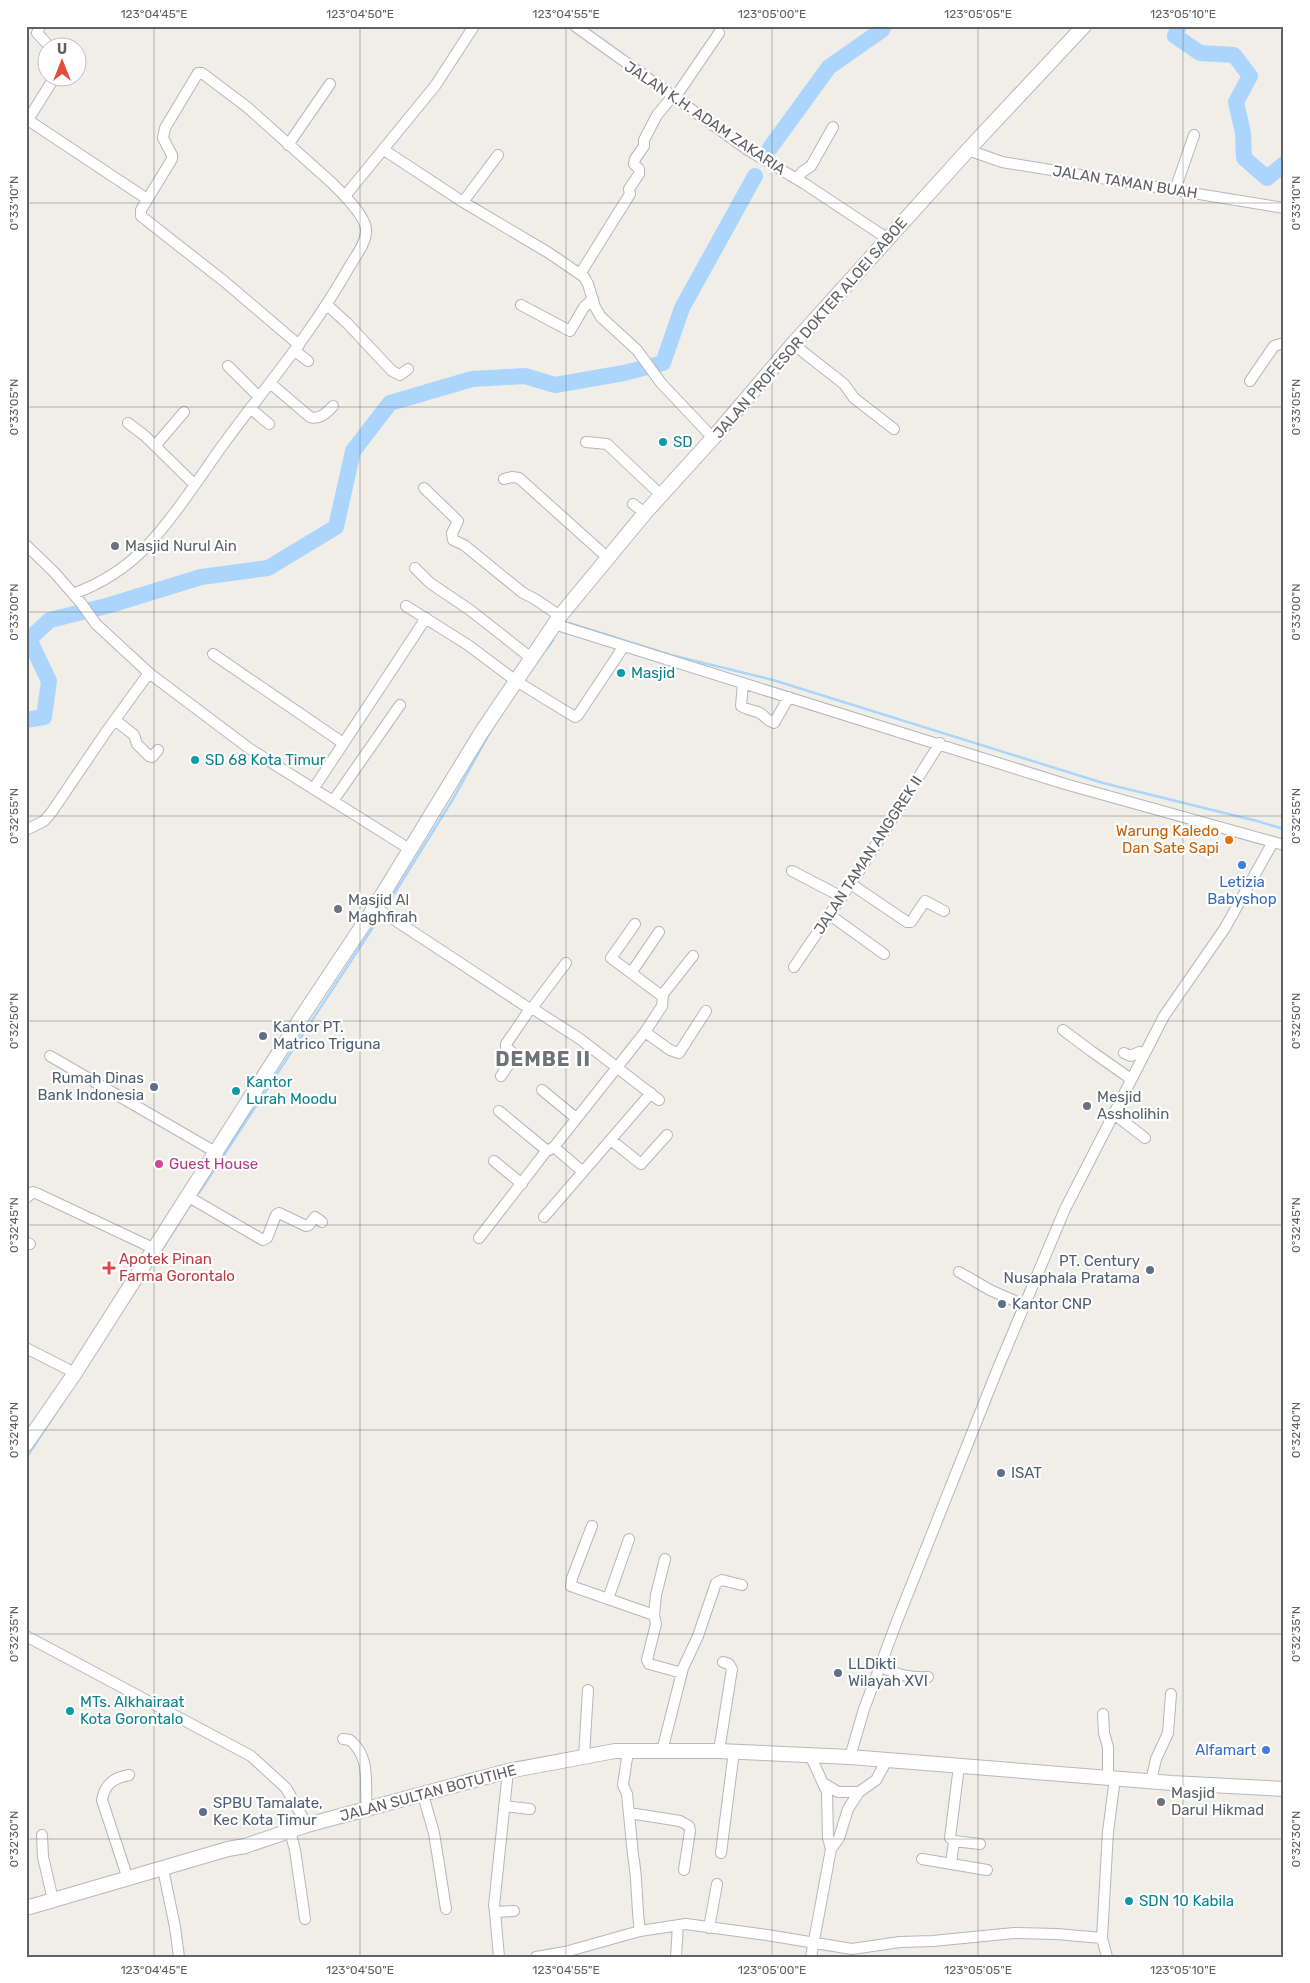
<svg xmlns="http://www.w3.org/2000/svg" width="1310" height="1983" font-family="Rubik,sans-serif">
	<rect width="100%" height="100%" fill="#f0eee7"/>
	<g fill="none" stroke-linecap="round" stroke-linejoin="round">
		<path stroke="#abd5fc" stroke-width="2.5" d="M569 623 671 655 773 680 1103 783 1257 821 1284 829
			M545 651 553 640
			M389 902 453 799 493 727
			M199 1193 381 915
			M159 1254 192 1202
			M26 1458 63 1402"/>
		<path stroke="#abd5fc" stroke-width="16" d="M1179 26 1175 36 1200 53 1234 55 1250 76 1236 102 1243 133 1244 158 1267 178 1284 164
			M770 148 829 67 882 30 884 26
			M26 720 44 717 49 681 29 639 50 620 110 605 201 577 268 568 336 527 353 451 390 403 472 379 525 376 555 385 624 373 663 363 682 308 755 176"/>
		<defs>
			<path id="street" d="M40 26 37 33 51 48
				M575 26 748 150 805 184 888 239
				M674 99 719 33
				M28 120 147 199
				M26 123 54 78
				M288 145 330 84
				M384 150 463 202 549 253 584 277 588 284 595 307 601 317 637 350 661 383 713 438
				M968 150 1002 162 1284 208
				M797 179 802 172 811 166 833 127
				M1175 190 1194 135
				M345 196 435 86 474 26
				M463 202 498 155
				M580 274 630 194 629 189 639 174V169L634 164 635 159 644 146V140L657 115 672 97
				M327 305 347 323 392 371 400 375 408 369
				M521 305 570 331 584 307 593 299
				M793 344 844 384 854 398 894 429
				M295 351 308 361
				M228 366 259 397
				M1250 381 1274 346 1284 343
				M270 383 310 417C320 420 326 413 333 406
				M250 408 269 424
				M128 423 145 436 194 484
				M586 442 607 444 661 495
				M155 446 184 412
				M504 479 512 477 519 478 608 558
				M424 488 458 521 452 533 453 540 464 545 523 593 535 599 560 616
				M633 504 645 513
				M26 545 54 572 81 603 96 624 149 673 250 749 411 850
				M415 568 430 583 470 610 531 658
				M73 594C100 584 125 569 146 547 174 518 201 475 225 442 268 384 313 331 348 269 354 258 366 244 366 231 367 217 342 193 332 183L247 107 202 73H198L165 128 163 138 172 155V159L141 210V216L225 282 299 345
				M406 606 468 645 516 681 575 717 578 715 624 646
				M554 624 1065 784 1284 845
				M213 654 343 743
				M743 683 741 706C749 711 754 710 760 713 766 717 767 721 774 723L789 697
				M115 720 134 735 137 744 149 756 152 757 158 750
				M314 788 426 618
				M333 801 400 705
				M26 830 44 821 51 813 106 732 149 673
				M792 871 842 897
				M851 884 907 922H911L925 901 944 911
				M375 907 530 1009 532 1008 580 1039 659 1100
				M830 915 884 954
				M635 924 611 958 662 996
				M794 967 859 871 940 743
				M631 973 659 932
				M532 1008 566 963
				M1063 1030 1091 1051 1131 1079
				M645 1032 670 1050 679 1053 706 1011
				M1124 1053 1131 1056 1139 1052 1144 1053
				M50 1056 217 1153
				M501 1076 515 1055 506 1047V1044L530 1009
				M542 1090 576 1118
				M499 1111 545 1149 549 1150 554 1147 645 1032 662 1006 663 994 693 956
				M1114 1114 1145 1138
				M611 1140 641 1164 667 1135
				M554 1147 583 1172
				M494 1161 522 1184
				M187 1196 263 1240 267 1238 276 1215 279 1213 306 1226 309 1225 315 1217 322 1222
				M26 1198 33 1192 38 1194 155 1249
				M544 1217 651 1093
				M479 1238 547 1150
				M26 1242 30 1244
				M959 1272 990 1290 1024 1305
				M26 1348 75 1373
				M592 1526 572 1578 571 1586 654 1615
				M665 1559 656 1595 654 1615 656 1624 647 1660 649 1664 653 1665 682 1673
				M608 1599 629 1539
				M26 1636 251 1756 286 1788 307 1825
				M881 1667C898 1675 910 1678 928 1677
				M1103 1714 1104 1733 1108 1747V1777
				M343 1739 350 1740C372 1759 364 1783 367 1809
				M628 1751 623 1785 627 1794 633 1855C638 1880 636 1905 640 1931
				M662 1751 683 1668 698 1636 716 1583 722 1580 742 1585
				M719 1751 732 1669 729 1664 723 1662
				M810 1755 827 1792 828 1838 831 1849
				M584 1756 588 1690
				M850 1757 864 1709 897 1621 998 1368 1065 1209 1164 1016 1225 928 1273 842
				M959 1766 950 1838 954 1841 980 1844
				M508 1771 494 1906 495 1912 514 1911
				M1151 1781 1156 1759 1168 1733 1171 1694
				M823 1783 838 1792H859
				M423 1795 434 1833 446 1909
				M504 1806 530 1809
				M629 1813 680 1821 689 1826 690 1831 684 1870
				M290 1831 295 1850 305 1919
				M42 1835 43 1857 53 1900
				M721 1853 734 1751
				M922 1859 987 1870
				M951 1864 954 1841
				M163 1869 175 1927 179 1957
				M128 1879 102 1800C105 1784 113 1778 129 1775
				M495 1912 499 1957
				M709 1928 717 1884
				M1102 1938 1107 1957
				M536 1957 565 1952 640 1931 686 1924 767 1935 852 1949 900 1942 933 1941 1014 1933 1057 1934 1102 1938 1108 1832 1115 1778
				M676 1957 678 1925
				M811 1957 831 1849 839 1838 848 1809 859 1792 876 1780 887 1760"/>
			<path id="secondary" d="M26 1444 75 1373 303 1015 375 907 481 733 560 616 645 513 713 438 793 344 968 150 1084 26
				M26 1908 228 1849 245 1846 307 1825 508 1771 615 1751H719L850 1757 1172 1783 1284 1789"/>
		</defs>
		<use href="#street" stroke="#b4b7bb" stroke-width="12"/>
		<use href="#secondary" stroke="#b5b9bd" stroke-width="16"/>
		<use href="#street" stroke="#fff" stroke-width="10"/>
		<use href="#secondary" stroke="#fff" stroke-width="14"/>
	</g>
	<path fill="none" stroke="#5e6266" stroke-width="1" stroke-opacity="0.45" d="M154 26V1957M360 26V1957M566 26V1957M772 26V1957M978 26V1957M1183 26V1957M26 203H1284M26 407H1284M26 612H1284M26 816H1284M26 1021H1284M26 1225H1284M26 1430H1284M26 1634H1284M26 1839H1284"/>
	<g fill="#0f9aa8" stroke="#fff" stroke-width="2">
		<circle cx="663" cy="442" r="5"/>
		<circle cx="621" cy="673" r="5"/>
		<circle cx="195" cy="760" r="5"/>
		<circle cx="236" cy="1091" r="5"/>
		<circle cx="70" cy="1711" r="5"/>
		<circle cx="1129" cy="1901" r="5"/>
	</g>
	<g fill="#6b7280" stroke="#fff" stroke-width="2">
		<circle cx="115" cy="546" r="5"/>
		<circle cx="338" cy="909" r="5"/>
		<circle cx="1087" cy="1106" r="5"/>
		<circle cx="1161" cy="1802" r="5"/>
	</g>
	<circle fill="#e8710a" stroke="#fff" stroke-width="2" cx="1229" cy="840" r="5"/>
	<g fill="#3f7fe0" stroke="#fff" stroke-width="2">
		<circle cx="1242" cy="865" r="5"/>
		<circle cx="1266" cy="1750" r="5"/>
	</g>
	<g fill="#5c6f8a" stroke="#fff" stroke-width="2">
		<circle cx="263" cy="1036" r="5"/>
		<circle cx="154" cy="1087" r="5"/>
		<circle cx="1150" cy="1270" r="5"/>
		<circle cx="1002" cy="1304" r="5"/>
		<circle cx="1001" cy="1473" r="5"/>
		<circle cx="838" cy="1673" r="5"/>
		<circle cx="203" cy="1812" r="5"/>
	</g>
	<circle fill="#d1479c" stroke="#fff" stroke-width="2" cx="159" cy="1164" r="5"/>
	<path fill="#e0444e" stroke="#fff" stroke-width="2" d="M106.5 1260.5h5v5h5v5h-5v5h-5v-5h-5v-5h5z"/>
	<g text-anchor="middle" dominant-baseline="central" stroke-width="4.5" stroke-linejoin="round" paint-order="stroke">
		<g font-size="15" fill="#5e6266" stroke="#fff">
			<text transform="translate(705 118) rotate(34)">JALAN K.H. ADAM ZAKARIA</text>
			<text transform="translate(1125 182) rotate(9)">JALAN TAMAN BUAH</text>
			<text transform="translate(810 328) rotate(-49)">JALAN PROFESOR DOKTER ALOEI SABOE</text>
			<text transform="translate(868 855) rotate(-57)">JALAN TAMAN ANGGREK II</text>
			<text transform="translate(428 1793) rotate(-15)">JALAN SULTAN BOTUTIHE</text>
		</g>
		<g font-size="15" fill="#0d838f" stroke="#fff" text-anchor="start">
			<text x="673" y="442">SD</text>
			<text x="631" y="673">Masjid</text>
			<text x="205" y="760">SD 68 Kota Timur</text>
			<text x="246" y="1082">Kantor<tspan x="246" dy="17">Lurah Moodu</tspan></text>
			<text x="80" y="1702">MTs. Alkhairaat<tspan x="80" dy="17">Kota Gorontalo</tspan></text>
			<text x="1139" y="1901">SDN 10 Kabila</text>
		</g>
		<g font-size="15" fill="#5b616d" stroke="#fff" text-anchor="start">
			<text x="125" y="546">Masjid Nurul Ain</text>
			<text x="348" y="900">Masjid Al<tspan x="348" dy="17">Maghfirah</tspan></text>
			<text x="1097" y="1097">Mesjid<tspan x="1097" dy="17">Assholihin</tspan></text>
			<text x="1171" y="1793">Masjid<tspan x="1171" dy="17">Darul Hikmad</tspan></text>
		</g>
		<g font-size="15" fill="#c56008" stroke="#fff" text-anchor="end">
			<text x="1219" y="831">Warung Kaledo<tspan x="1219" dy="17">Dan Sate Sapi</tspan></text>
		</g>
		<g font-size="15" fill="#366cbe" stroke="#fff">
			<text x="1242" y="882">Letizia<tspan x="1242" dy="17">Babyshop</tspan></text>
			<text x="1256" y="1750" text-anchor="end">Alfamart</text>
		</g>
		<g font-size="15" fill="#4e5e75" stroke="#fff" text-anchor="start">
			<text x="273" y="1027">Kantor PT.<tspan x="273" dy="17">Matrico Triguna</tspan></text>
			<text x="144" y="1078" text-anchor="end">Rumah Dinas<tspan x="144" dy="17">Bank Indonesia</tspan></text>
			<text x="1140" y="1261" text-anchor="end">PT. Century<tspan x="1140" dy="17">Nusaphala Pratama</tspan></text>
			<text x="1012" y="1304">Kantor CNP</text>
			<text x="1011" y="1473">ISAT</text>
			<text x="848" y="1664">LLDikti<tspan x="848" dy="17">Wilayah XVI</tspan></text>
			<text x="213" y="1803">SPBU Tamalate,<tspan x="213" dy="17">Kec Kota Timur</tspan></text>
		</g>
		<g font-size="15" fill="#b23c85" stroke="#fff" text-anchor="start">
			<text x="169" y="1164">Guest House</text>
		</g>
		<g font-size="15" fill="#be3a42" stroke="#fff" text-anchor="start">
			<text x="119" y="1259">Apotek Pinan<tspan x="119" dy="17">Farma Gorontalo</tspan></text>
		</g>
		<g font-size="20" font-weight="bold" letter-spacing="1" fill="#6f7378" stroke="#fff">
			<text x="543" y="1059">DEMBE II</text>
		</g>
	</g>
	<rect width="1310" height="1983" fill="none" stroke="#ffffff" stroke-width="55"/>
	<g transform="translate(62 62)"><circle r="24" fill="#ffffff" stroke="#bfc0c2"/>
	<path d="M0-4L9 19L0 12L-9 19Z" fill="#e34e3a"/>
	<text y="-8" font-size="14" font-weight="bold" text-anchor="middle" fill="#5e6266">U</text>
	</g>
	<rect x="28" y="28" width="1254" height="1928" fill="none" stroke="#5e6266" stroke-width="2"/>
	<g font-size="12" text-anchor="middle" fill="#5e6266">
		<text x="154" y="18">123°04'45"E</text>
		<text x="360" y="18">123°04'50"E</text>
		<text x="566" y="18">123°04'55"E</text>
		<text x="772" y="18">123°05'00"E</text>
		<text x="978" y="18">123°05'05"E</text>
		<text x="1183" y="18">123°05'10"E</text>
		<text transform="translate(14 203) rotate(-90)" y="4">0°33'10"N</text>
		<text transform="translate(1296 203) rotate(-90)" y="4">0°33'10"N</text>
		<text transform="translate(14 407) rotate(-90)" y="4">0°33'05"N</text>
		<text transform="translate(1296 407) rotate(-90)" y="4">0°33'05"N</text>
		<text transform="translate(14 612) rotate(-90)" y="4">0°33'00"N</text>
		<text transform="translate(1296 612) rotate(-90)" y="4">0°33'00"N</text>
		<text transform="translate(14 816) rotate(-90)" y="4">0°32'55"N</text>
		<text transform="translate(1296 816) rotate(-90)" y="4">0°32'55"N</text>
		<text transform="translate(14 1021) rotate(-90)" y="4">0°32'50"N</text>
		<text transform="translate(1296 1021) rotate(-90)" y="4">0°32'50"N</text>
		<text transform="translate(14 1225) rotate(-90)" y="4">0°32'45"N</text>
		<text transform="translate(1296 1225) rotate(-90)" y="4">0°32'45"N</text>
		<text transform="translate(14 1430) rotate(-90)" y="4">0°32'40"N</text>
		<text transform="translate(1296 1430) rotate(-90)" y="4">0°32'40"N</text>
		<text transform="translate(14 1634) rotate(-90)" y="4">0°32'35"N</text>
		<text transform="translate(1296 1634) rotate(-90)" y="4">0°32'35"N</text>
		<text transform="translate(14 1839) rotate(-90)" y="4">0°32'30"N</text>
		<text transform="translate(1296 1839) rotate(-90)" y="4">0°32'30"N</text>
		<text x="154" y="1974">123°04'45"E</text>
		<text x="360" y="1974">123°04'50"E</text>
		<text x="566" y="1974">123°04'55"E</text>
		<text x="772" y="1974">123°05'00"E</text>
		<text x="978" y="1974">123°05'05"E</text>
		<text x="1183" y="1974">123°05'10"E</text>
	</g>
</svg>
